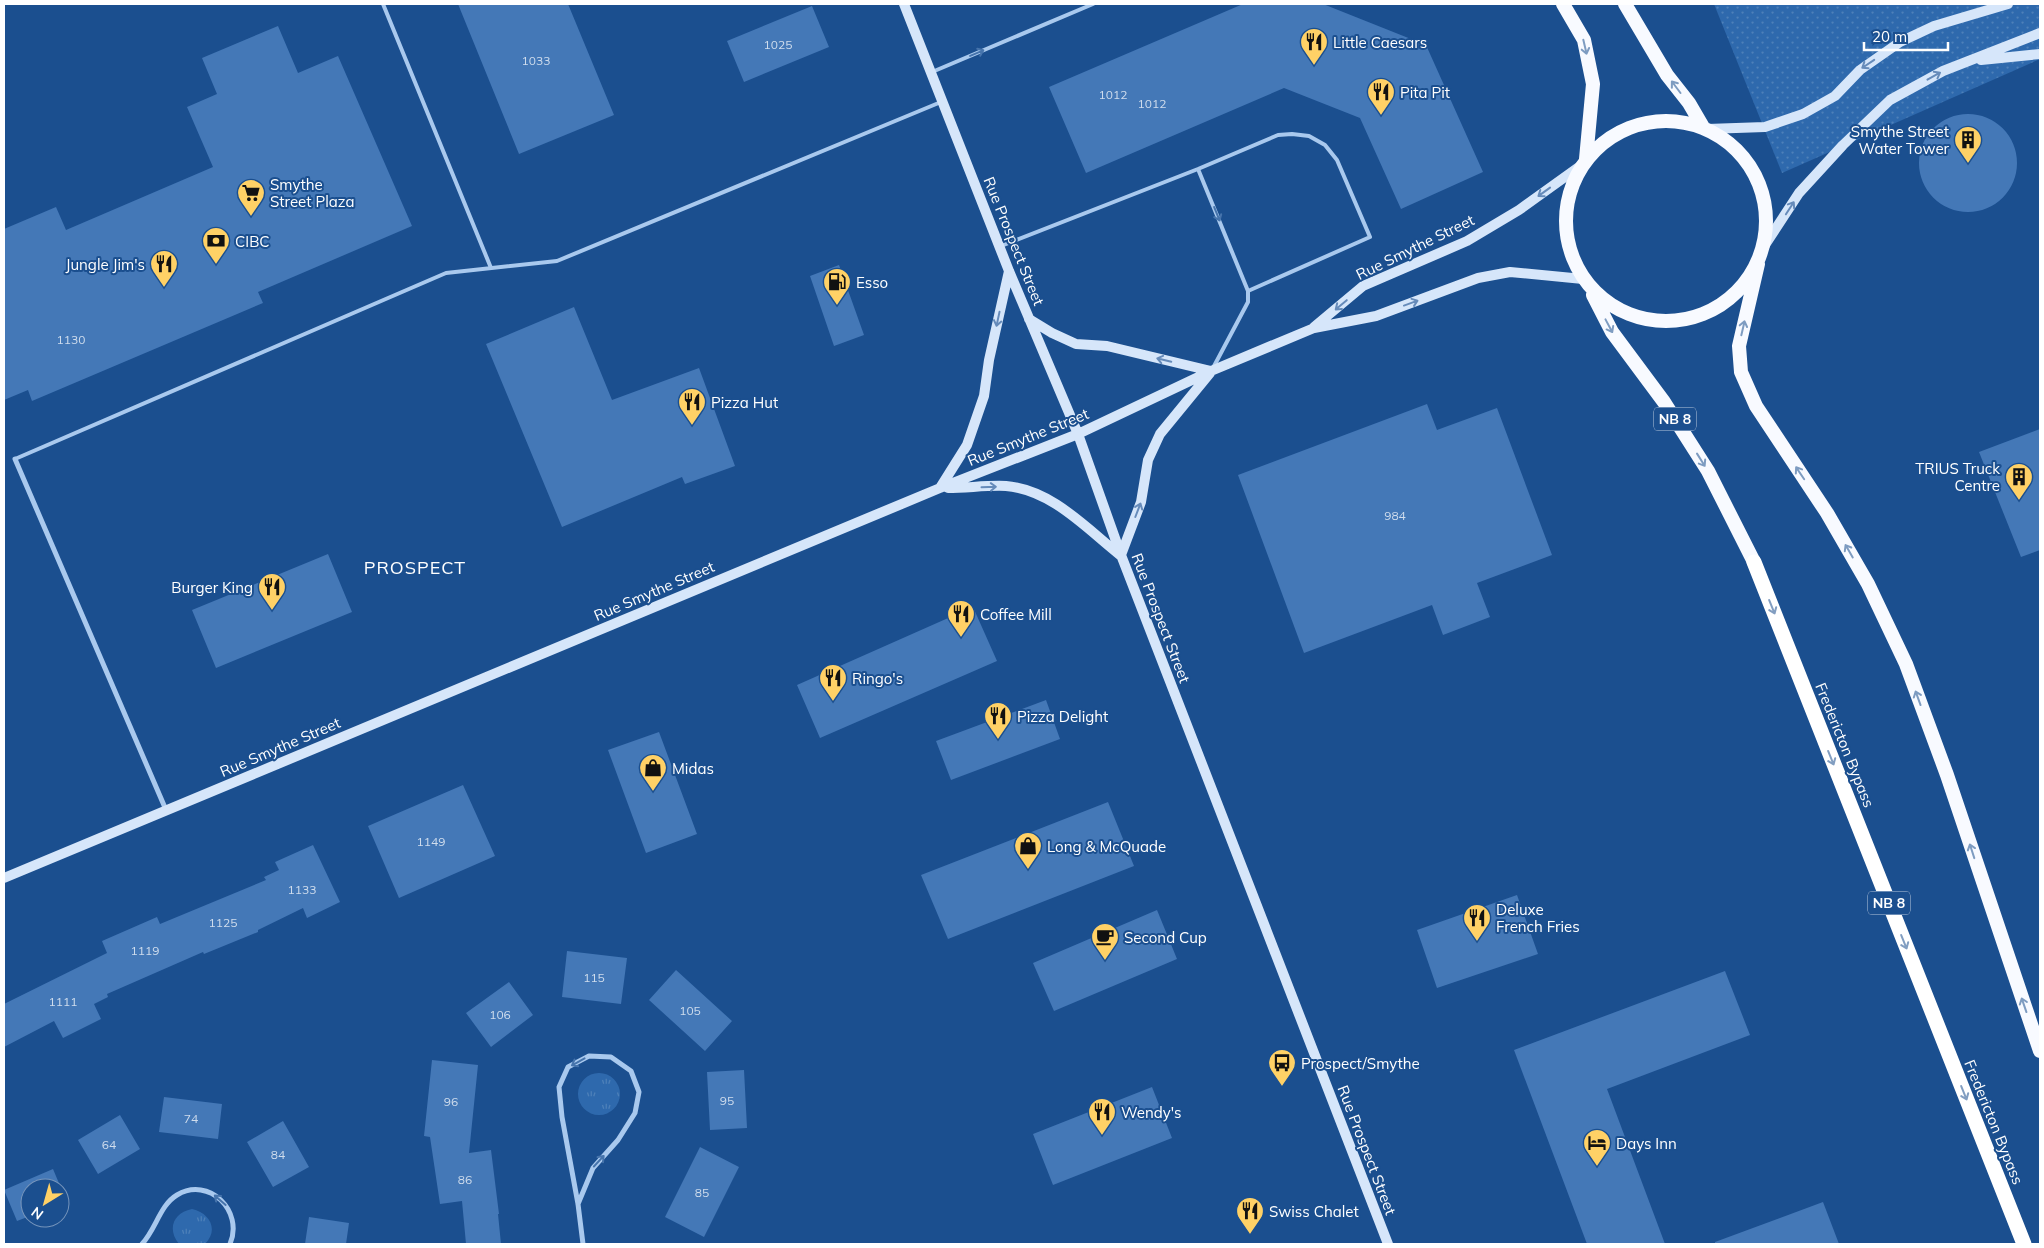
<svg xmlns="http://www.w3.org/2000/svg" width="2044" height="1248" font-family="Mulish,sans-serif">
	<defs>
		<pattern id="grass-tufts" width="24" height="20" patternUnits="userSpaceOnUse" patternTransform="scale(1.25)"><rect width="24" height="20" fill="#2e69ad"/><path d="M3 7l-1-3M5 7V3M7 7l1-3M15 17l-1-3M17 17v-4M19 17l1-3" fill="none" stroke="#4d80b9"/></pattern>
		<pattern id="park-dots" width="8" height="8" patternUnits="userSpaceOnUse" patternTransform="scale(1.25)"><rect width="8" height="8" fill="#2e69ad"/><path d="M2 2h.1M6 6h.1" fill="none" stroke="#4d80b9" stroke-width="1.8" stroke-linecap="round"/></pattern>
	</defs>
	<rect width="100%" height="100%" fill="#1b4f8f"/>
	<path fill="url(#grass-tufts)" d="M578 1094a21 21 0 1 1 42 0a21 21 0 1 1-42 0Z
		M192 1209C210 1213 219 1230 205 1244H179C167 1229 173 1213 192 1209Z"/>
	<path fill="url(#park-dots)" d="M1714 4H2040V59L1782 173Z"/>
	<path fill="#4478b7" d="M458 4H568L614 115 519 154Z
		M1243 4H1323L1426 45 1483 172 1401 209 1360 118 1284 88 1086 173 1049 87Z
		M812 6 829 47 744 82 727 41Z
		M278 26 298 73 338 56 412 226 258 292 263 303 32 401 28 390 4 400V229L56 207 66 230 213 167 187 107 217 94 202 58Z
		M1919 163a49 49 0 1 1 98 0a49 49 0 1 1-98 0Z
		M839 265 864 335 834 346 810 276Z
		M574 307 612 400 699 368 735 466 685 484 682 477 562 527 486 344Z
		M1427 404 1437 430 1497 408 1552 555 1477 583 1490 617 1443 635 1432 605 1304 653 1238 475Z
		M2040 429V550L2021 557 1979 452Z
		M328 554 352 612 216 668 192 610Z
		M973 607 997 661 820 738 797 685Z
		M1046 700 1060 739 951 780 936 741Z
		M659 732 697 834 646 853 608 750Z
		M463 785 495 856 399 898 368 826Z
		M1108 802 1134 866 948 939 921 875Z
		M313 845 340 902 307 918 303 908 258 930V932L204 954 203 952 107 994 108 997 94 1004 101 1019 63 1038 54 1021 4 1047V1004L107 953 102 941 157 917 160 924 266 880 264 877 279 870 275 862Z
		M1517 895 1538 954 1437 988 1417 930Z
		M1157 910 1177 959 1054 1011 1033 963Z
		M567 951 627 958 621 1004 562 997Z
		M676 970 732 1021 705 1051 649 1000Z
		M1725 971 1750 1035 1607 1089 1665 1244H1587L1514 1050Z
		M509 982 533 1015 491 1047 466 1013Z
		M432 1060 478 1065 469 1153 491 1150 499 1214H498L501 1244H466L462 1201 440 1204 430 1137 424 1136Z
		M744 1070 747 1128 710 1130 707 1072Z
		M1152 1087 1172 1138 1053 1185 1033 1134Z
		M164 1097 222 1104 218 1139 159 1132Z
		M120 1115 140 1149 98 1174 78 1140Z
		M283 1121 309 1167 273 1187 247 1142Z
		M700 1147 739 1167 704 1237 665 1217Z
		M53 1169 66 1200 60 1203V1188H30V1216L17 1221 4 1190Z
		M1823 1202 1839 1244H1715V1242Z
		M309 1217 349 1223 346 1244H305Z"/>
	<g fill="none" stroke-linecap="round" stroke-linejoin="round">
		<path stroke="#a9c9ee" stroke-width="4" d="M383 4 491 268
			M932 72 1093 4
			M1198 169 1248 291V302L1213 368
			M1001 246 1198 169 1278 135 1292 134 1309 136 1325 145 1337 160 1370 237 1248 291
			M15 459 446 273 557 261 941 102"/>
		<path stroke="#a9c9ee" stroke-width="5" d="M15 459 166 810
			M578 1204 593 1168 618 1140 635 1113 639 1092 631 1071 611 1057 589 1056 568 1067 559 1087 562 1117 578 1204 583 1244
			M142 1244C156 1229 160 1205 177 1195 209 1176 244 1211 230 1244"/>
		<path stroke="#d6e6fa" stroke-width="10" d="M904 4 1009 271 1078 434 1121 555 1388 1244
			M1981 60 2040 54
			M1707 129 1765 127 1803 114 1835 96 1860 70 1900 42 1934 26 2008 4
			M1763 248 1799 193 1843 145 1890 100 1943 71 2040 33
			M1029 319 1052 333 1076 344 1107 346 1211 371
			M1314 327 1363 286 1467 241 1519 210 1583 164
			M940 488 967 445 984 396 989 360 1009 271
			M948 488C967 488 988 485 1006 486 1052 490 1086 528 1120 555
			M1121 555 1141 502 1148 460 1160 434 1210 373
			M4 878 940 488 1078 434 1211 371 1314 328 1376 316 1478 278 1510 272 1583 279"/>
		<path stroke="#f8faff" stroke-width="14" d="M1563 4 1584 40 1593 84 1586 159
			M1625 4 1667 75 1689 103 1703 127
			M1566 221a100 100 0 1 1 200 0a100 100 0 1 1-200 0Z
			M1758 264 1739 346 1741 372 1756 406 1827 513 1868 584 1906 664 1947 775 2040 1051
			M1593 295 1612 332 1664 402 1708 471 1754 562"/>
		<path stroke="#fff" stroke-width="15" d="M1754 562 2024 1244"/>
	</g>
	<defs><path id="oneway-shaft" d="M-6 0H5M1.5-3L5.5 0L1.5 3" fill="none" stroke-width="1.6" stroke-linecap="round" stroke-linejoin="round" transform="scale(1.25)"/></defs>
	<g stroke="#7e9cc1">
		<use href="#oneway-shaft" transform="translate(1585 47) rotate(77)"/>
		<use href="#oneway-shaft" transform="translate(1676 87) rotate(-127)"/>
		<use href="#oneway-shaft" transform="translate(1609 326) rotate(62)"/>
		<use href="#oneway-shaft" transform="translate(1743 328) rotate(-77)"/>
		<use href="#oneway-shaft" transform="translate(1701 460) rotate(58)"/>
		<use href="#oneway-shaft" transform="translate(1800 473) rotate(-124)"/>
		<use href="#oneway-shaft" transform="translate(1849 551) rotate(-120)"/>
		<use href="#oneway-shaft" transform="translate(1918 698) rotate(-110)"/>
		<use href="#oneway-shaft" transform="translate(1972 851) rotate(-108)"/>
		<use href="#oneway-shaft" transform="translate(2024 1005) rotate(-109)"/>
	</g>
	<g stroke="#4674ac">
		<use href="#oneway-shaft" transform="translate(977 53) rotate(-23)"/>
		<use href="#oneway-shaft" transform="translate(1217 214) rotate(68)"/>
		<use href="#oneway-shaft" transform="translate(578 1062) rotate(151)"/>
		<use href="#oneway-shaft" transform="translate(599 1161) rotate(-47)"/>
		<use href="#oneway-shaft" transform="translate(220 1200) rotate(-139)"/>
	</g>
	<g stroke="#668bba">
		<use href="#oneway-shaft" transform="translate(1868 64) rotate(146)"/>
		<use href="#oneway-shaft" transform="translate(1934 76) rotate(-29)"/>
		<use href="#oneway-shaft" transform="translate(1544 192) rotate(144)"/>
		<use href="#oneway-shaft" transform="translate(1790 208) rotate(-57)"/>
		<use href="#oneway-shaft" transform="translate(1411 303) rotate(-20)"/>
		<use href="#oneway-shaft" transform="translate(1341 305) rotate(140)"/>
		<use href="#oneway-shaft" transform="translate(998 319) rotate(102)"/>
		<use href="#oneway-shaft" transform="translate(1164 360) rotate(-166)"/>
		<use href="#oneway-shaft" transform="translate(989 487) rotate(-2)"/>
		<use href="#oneway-shaft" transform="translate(1138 510) rotate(-69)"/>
	</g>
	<g stroke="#829ec1">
		<use href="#oneway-shaft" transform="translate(1772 607) rotate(68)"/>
		<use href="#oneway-shaft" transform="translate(1831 758) rotate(68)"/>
		<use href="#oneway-shaft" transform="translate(1904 942) rotate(68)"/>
		<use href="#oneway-shaft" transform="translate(1964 1093) rotate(68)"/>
	</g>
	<defs>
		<symbol id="restaurant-pin" viewBox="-11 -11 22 30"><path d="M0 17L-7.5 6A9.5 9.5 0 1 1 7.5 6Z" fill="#ffd166" stroke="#1b4f8f"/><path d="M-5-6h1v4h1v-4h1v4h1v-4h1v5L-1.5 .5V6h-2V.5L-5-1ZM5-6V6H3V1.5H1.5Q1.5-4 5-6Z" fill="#111"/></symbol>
		<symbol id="building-pin" viewBox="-11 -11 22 30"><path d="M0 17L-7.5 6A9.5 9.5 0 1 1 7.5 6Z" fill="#ffd166" stroke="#1b4f8f"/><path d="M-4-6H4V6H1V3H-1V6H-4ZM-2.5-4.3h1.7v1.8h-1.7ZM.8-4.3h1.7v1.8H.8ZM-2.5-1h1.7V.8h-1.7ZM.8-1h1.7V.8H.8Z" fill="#111"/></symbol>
		<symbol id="supermarket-pin" viewBox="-11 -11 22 30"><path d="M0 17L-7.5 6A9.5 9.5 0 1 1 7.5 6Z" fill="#ffd166" stroke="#1b4f8f"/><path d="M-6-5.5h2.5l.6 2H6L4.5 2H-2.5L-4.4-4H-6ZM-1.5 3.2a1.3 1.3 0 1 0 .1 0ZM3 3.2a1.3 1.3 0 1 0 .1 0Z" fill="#111"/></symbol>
		<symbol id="bank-pin" viewBox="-11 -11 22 30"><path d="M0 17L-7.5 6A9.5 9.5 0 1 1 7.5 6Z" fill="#ffd166" stroke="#1b4f8f"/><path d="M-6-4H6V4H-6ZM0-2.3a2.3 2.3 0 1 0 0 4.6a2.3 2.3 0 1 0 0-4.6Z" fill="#111"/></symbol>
		<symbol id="fuel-pin" viewBox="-11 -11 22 30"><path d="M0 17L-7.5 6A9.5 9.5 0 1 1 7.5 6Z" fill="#ffd166" stroke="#1b4f8f"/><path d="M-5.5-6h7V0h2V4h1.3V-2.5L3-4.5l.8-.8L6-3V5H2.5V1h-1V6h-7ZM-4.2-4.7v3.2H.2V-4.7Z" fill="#111"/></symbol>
		<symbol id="shop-pin" viewBox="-11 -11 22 30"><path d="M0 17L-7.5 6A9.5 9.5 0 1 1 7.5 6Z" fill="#ffd166" stroke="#1b4f8f"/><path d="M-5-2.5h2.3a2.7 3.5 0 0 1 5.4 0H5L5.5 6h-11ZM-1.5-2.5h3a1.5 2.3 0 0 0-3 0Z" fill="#111"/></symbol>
		<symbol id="cafe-pin" viewBox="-11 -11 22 30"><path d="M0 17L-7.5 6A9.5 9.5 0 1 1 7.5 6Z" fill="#ffd166" stroke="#1b4f8f"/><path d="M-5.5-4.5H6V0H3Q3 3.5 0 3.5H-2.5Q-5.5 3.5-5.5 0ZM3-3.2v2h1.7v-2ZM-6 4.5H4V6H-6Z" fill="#111"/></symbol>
		<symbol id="bus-pin" viewBox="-11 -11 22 30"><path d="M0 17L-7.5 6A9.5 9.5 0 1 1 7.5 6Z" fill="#ffd166" stroke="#1b4f8f"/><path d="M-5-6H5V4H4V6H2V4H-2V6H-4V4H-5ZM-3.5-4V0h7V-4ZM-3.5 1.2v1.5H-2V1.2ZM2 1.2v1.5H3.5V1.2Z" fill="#111"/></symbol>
		<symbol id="hotel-pin" viewBox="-11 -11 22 30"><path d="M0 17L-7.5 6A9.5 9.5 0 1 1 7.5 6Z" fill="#ffd166" stroke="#1b4f8f"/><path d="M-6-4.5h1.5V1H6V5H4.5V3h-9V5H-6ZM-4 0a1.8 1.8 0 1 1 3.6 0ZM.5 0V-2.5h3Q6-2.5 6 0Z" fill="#111"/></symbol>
	</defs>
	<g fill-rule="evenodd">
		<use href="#restaurant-pin" x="1298" y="26" width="32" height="43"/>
		<use href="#restaurant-pin" x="1365" y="76" width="32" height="43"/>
		<use href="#building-pin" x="1952" y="124" width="32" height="43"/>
		<use href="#supermarket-pin" x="235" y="177" width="32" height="43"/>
		<use href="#bank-pin" x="200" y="225" width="32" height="43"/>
		<use href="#restaurant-pin" x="148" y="248" width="32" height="43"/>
		<use href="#fuel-pin" x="821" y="266" width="32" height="43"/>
		<use href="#restaurant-pin" x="676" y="386" width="32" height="43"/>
		<use href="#building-pin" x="2003" y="461" width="32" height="43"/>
		<use href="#restaurant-pin" x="256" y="571" width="32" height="43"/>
		<use href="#restaurant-pin" x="945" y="598" width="32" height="43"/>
		<use href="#restaurant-pin" x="817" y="662" width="32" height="43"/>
		<use href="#restaurant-pin" x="982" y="700" width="32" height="43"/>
		<use href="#shop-pin" x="637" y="752" width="32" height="43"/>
		<use href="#shop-pin" x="1012" y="830" width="32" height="43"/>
		<use href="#restaurant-pin" x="1461" y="902" width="32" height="43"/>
		<use href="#cafe-pin" x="1089" y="921" width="32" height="43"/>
		<use href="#bus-pin" x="1266" y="1047" width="32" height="43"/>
		<use href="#restaurant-pin" x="1086" y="1096" width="32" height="43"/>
		<use href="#hotel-pin" x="1581" y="1127" width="32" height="43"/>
		<use href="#restaurant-pin" x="1234" y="1195" width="32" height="43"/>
	</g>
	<g text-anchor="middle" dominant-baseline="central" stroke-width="4" stroke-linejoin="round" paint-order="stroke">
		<g font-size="12" fill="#d0dded">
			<text x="778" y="44">1025</text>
			<text x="536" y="60">1033</text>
			<text x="1113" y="94">1012</text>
			<text x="1152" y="103">1012</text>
			<text x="71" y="339">1130</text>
			<text x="1395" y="515">984</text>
			<text x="431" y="841">1149</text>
			<text x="302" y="889">1133</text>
			<text x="223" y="922">1125</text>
			<text x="145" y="950">1119</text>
			<text x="594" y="977">115</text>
			<text x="63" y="1001">1111</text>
			<text x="690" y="1010">105</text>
			<text x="500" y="1014">106</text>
			<text x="727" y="1100">95</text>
			<text x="451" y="1101">96</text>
			<text x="191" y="1118">74</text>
			<text x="109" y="1144">64</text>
			<text x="278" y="1154">84</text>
			<text x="465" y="1179">86</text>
			<text x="702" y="1192">85</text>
		</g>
		<g fill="#1b4f8f" stroke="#bbcadd" stroke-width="1">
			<rect x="1654" y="407.5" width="42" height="23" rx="4"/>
			<rect x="1868" y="891.5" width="42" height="23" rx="4"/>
		</g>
		<g font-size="14" font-weight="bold" fill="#fff">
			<text x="1675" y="419">NB 8</text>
			<text x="1889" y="903">NB 8</text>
		</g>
		<g font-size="15" fill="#fff" stroke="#1b4f8f" text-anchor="start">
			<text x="1333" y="42">Little Caesars</text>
			<text x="1400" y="92">Pita Pit</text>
			<text x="1949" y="131" text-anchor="end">Smythe Street<tspan x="1949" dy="17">Water Tower</tspan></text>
			<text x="270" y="184">Smythe<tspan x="270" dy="17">Street Plaza</tspan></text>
			<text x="235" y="241">CIBC</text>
			<text x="145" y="264" text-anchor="end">Jungle Jim's</text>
			<text x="856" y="282">Esso</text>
			<text x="711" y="402">Pizza Hut</text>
			<text x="2000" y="468" text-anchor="end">TRIUS Truck<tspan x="2000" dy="17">Centre</tspan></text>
			<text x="253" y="587" text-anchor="end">Burger King</text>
			<text x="980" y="614">Coffee Mill</text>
			<text x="852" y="678">Ringo's</text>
			<text x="1017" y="716">Pizza Delight</text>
			<text x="672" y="768">Midas</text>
			<text x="1047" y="846">Long &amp; McQuade</text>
			<text x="1496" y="909">Deluxe<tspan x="1496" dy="17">French Fries</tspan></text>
			<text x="1124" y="937">Second Cup</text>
			<text x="1301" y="1063">Prospect/Smythe</text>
			<text x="1121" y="1112">Wendy's</text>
			<text x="1616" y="1143">Days Inn</text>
			<text x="1269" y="1211">Swiss Chalet</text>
		</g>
		<g font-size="15" fill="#fff" stroke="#1b4f8f">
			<text transform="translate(1014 241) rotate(68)">Rue Prospect Street</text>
			<text transform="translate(1415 247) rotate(-26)">Rue Smythe Street</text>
			<text transform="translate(1028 437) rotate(-22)">Rue Smythe Street</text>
			<text transform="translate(654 591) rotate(-23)">Rue Smythe Street</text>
			<text transform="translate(1161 618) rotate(69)">Rue Prospect Street</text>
			<text transform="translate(1845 745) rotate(68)">Fredericton Bypass</text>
			<text transform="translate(280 747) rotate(-23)">Rue Smythe Street</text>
			<text transform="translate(1994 1122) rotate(68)">Fredericton Bypass</text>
			<text transform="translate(1367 1150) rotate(69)">Rue Prospect Street</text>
		</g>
		<g font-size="18" letter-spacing="1" fill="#fff" stroke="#1b4f8f">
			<text x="415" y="567">PROSPECT</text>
		</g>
	</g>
	<rect width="2044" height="1248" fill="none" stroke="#ffffff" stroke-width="10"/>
	<g transform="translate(45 1203) rotate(217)"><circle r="24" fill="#1b4f8f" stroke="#7695bc"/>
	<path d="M0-4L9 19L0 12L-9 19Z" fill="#ffd166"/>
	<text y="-8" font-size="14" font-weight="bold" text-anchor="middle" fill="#ffffff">N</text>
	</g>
	<path d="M1864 42v8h84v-8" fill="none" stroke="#ffffff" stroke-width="2.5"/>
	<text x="1872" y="42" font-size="15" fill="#ffffff" stroke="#1b4f8f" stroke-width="4" paint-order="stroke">20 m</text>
</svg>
